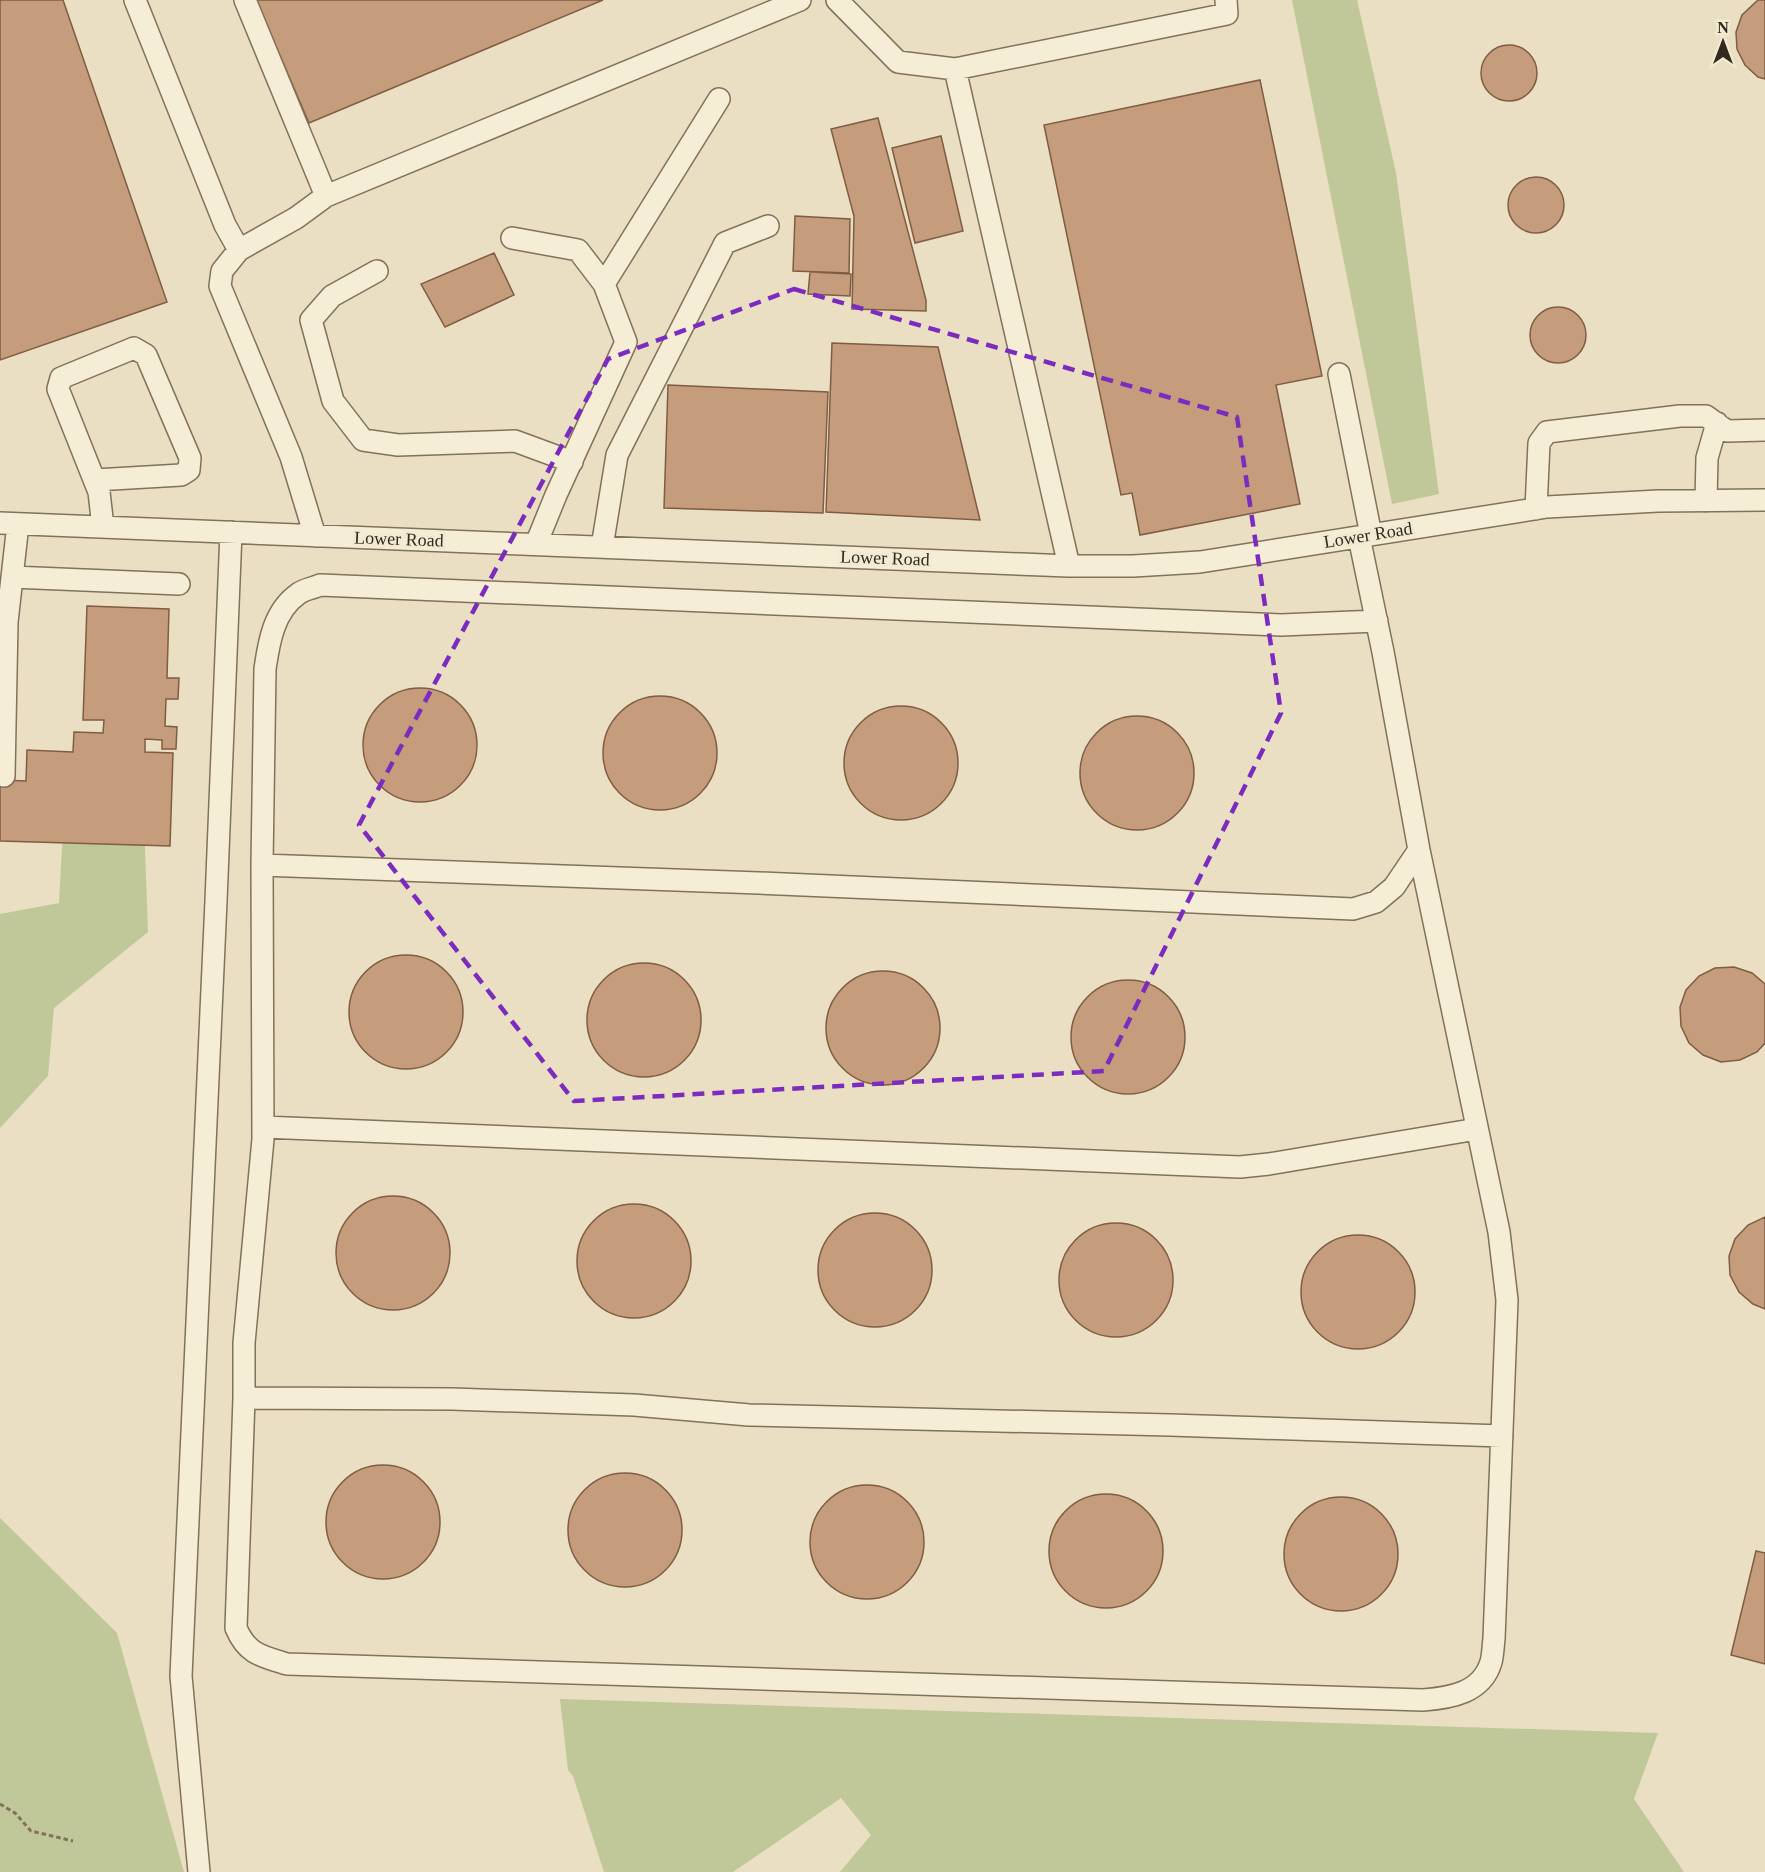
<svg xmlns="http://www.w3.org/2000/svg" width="1765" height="1872" font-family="'Times New Roman',serif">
	<rect width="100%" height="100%" fill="#eadfc3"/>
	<path fill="#c0c798" d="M1292 0H1357L1396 173 1439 494 1392 504Z
		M65 792 143 794 148 932 54 1008 48 1076 0 1128V914L59 903Z
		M0 1518 117 1633 184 1872H0Z
		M560 1699 1658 1733 1634 1799 1684 1872H840L871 1835 841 1798 733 1872H604L573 1776 568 1770Z"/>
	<path fill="#c59c7c" stroke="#7f5d43" stroke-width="1.5" d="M0 0H63L167 302 0 360Z
		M256 0H603L309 123Z
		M1758 0H1765V79L1758 77 1745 65 1737 49 1736 32 1742 15Z
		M1481 73a28 28 0 1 1 56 0a28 28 0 1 1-56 0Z
		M1260 80 1322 376 1276 385 1300 504 1140 535 1132 493 1121 495 1044 125Z
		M878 118 926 300V311L852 309 854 216 831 129Z
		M941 136 963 231 915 243 892 148Z
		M1508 205a28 28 0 1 1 56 0a28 28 0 1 1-56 0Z
		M795 216 850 219 849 273 793 271Z
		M494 253 514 295 445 327 421 284Z
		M810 272 851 274 850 296 808 294Z
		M1530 335a28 28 0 1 1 56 0a28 28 0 1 1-56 0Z
		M832 343 938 347 980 520 826 512Z
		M668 385 828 392 823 513 664 508Z
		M87 606 169 609 167 678H179L178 699H166L165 726 177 727 176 749H162V740L145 739V752L173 753 170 846 0 841V780L26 781 27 750 73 752 74 732 103 733 104 720H83Z
		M363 745a57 57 0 1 1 114 0a57 57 0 1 1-114 0Z
		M603 753a57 57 0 1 1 114 0a57 57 0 1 1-114 0Z
		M844 763a57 57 0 1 1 114 0a57 57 0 1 1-114 0Z
		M1080 773a57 57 0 1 1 114 0a57 57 0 1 1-114 0Z
		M349 1012a57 57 0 1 1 114 0a57 57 0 1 1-114 0Z
		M587 1020a57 57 0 1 1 114 0a57 57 0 1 1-114 0Z
		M1734 967 1752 973 1765 984V1043L1757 1052 1740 1060 1721 1062 1703 1055 1689 1043 1681 1026 1680 1007 1686 990 1699 976 1715 968Z
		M826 1028a57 57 0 1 1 114 0a57 57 0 1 1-114 0Z
		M1071 1037a57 57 0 1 1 114 0a57 57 0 1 1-114 0Z
		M336 1253a57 57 0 1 1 114 0a57 57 0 1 1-114 0Z
		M577 1261a57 57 0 1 1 114 0a57 57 0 1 1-114 0Z
		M818 1270a57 57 0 1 1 114 0a57 57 0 1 1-114 0Z
		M1765 1217V1309L1753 1304 1739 1292 1730 1275 1729 1256 1735 1239 1748 1225Z
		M1059 1280a57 57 0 1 1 114 0a57 57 0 1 1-114 0Z
		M1301 1292a57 57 0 1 1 114 0a57 57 0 1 1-114 0Z
		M326 1522a57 57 0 1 1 114 0a57 57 0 1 1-114 0Z
		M568 1530a57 57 0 1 1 114 0a57 57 0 1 1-114 0Z
		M810 1542a57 57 0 1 1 114 0a57 57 0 1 1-114 0Z
		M1049 1551a57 57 0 1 1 114 0a57 57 0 1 1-114 0Z
		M1284 1554a57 57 0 1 1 114 0a57 57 0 1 1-114 0Z
		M1756 1551 1765 1553V1664L1731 1655Z"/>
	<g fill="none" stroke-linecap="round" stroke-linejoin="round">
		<defs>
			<path id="minor" d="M135 0 225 225 239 250
				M245 0 326 196 800 0
				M837 0 898 62 955 69 1227 14 1226 0
				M955 69 1069 566
				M512 238 578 250 604 284
				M377 271 332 296 311 320 333 401 363 440 398 445 515 441 572 462
				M1339 374 1371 535
				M95 480 181 475 189 470 190 458 146 355 134 348 61 378 58 389 99 492 103 527
				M1706 501 1707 458 1717 423
				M1536 509 1539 443 1547 432 1680 416H1706L1727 431 1765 430
				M0 523 1069 566H1133L1200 562 1547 507 1658 501 1765 500
				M315 536 291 457 220 286 222 271 239 250 296 218 326 196
				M1359 537 1383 652 1419 850 1499 1232 1507 1300 1494 1639C1493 1646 1493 1655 1491 1662 1482 1693 1450 1698 1423 1700L287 1664C261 1656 247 1654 236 1628L244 1398V1343L263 1139 262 865 265 669C269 641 274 611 298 594 304 589 314 588 320 585L1281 625 1377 621
				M536 544 556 495 626 342 604 284 719 99
				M602 547 617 455 725 243 768 226
				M12 577 179 584
				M4 776 7 622 18 524
				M262 865 759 883 1353 909 1376 902 1394 887 1419 850
				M263 1127 1240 1167 1269 1164 1477 1129
				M244 1398 452 1399 634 1405 749 1415 1170 1425 1502 1436
				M199 1872 181 1676 216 901 231 532"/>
		</defs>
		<use href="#minor" stroke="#82715b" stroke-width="24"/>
		<path stroke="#82715b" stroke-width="3" stroke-dasharray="4.5 3" stroke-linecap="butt" d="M0 1804 15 1813 31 1831 73 1841"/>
		<use href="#minor" stroke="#f5edd5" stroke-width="21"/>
	</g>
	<path fill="none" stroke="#7b2cbf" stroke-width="4.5" stroke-dasharray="12 8" stroke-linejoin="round" d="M794 289 1237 417 1281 713 1104 1071 574 1101 359 825 608 359Z"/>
	<g text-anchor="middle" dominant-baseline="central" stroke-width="6" stroke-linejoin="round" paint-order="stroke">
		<g font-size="18" fill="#33291e" stroke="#f2ead2">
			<text transform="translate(1368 535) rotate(-9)">Lower Road</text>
			<text transform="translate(399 539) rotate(2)">Lower Road</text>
			<text transform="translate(885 558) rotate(2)">Lower Road</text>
		</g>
	</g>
	<g transform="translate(1723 42)" stroke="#f2ead2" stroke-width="4.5" paint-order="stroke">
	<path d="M0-4.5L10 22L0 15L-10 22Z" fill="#33291e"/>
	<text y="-9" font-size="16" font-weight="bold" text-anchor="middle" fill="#33291e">N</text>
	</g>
</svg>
